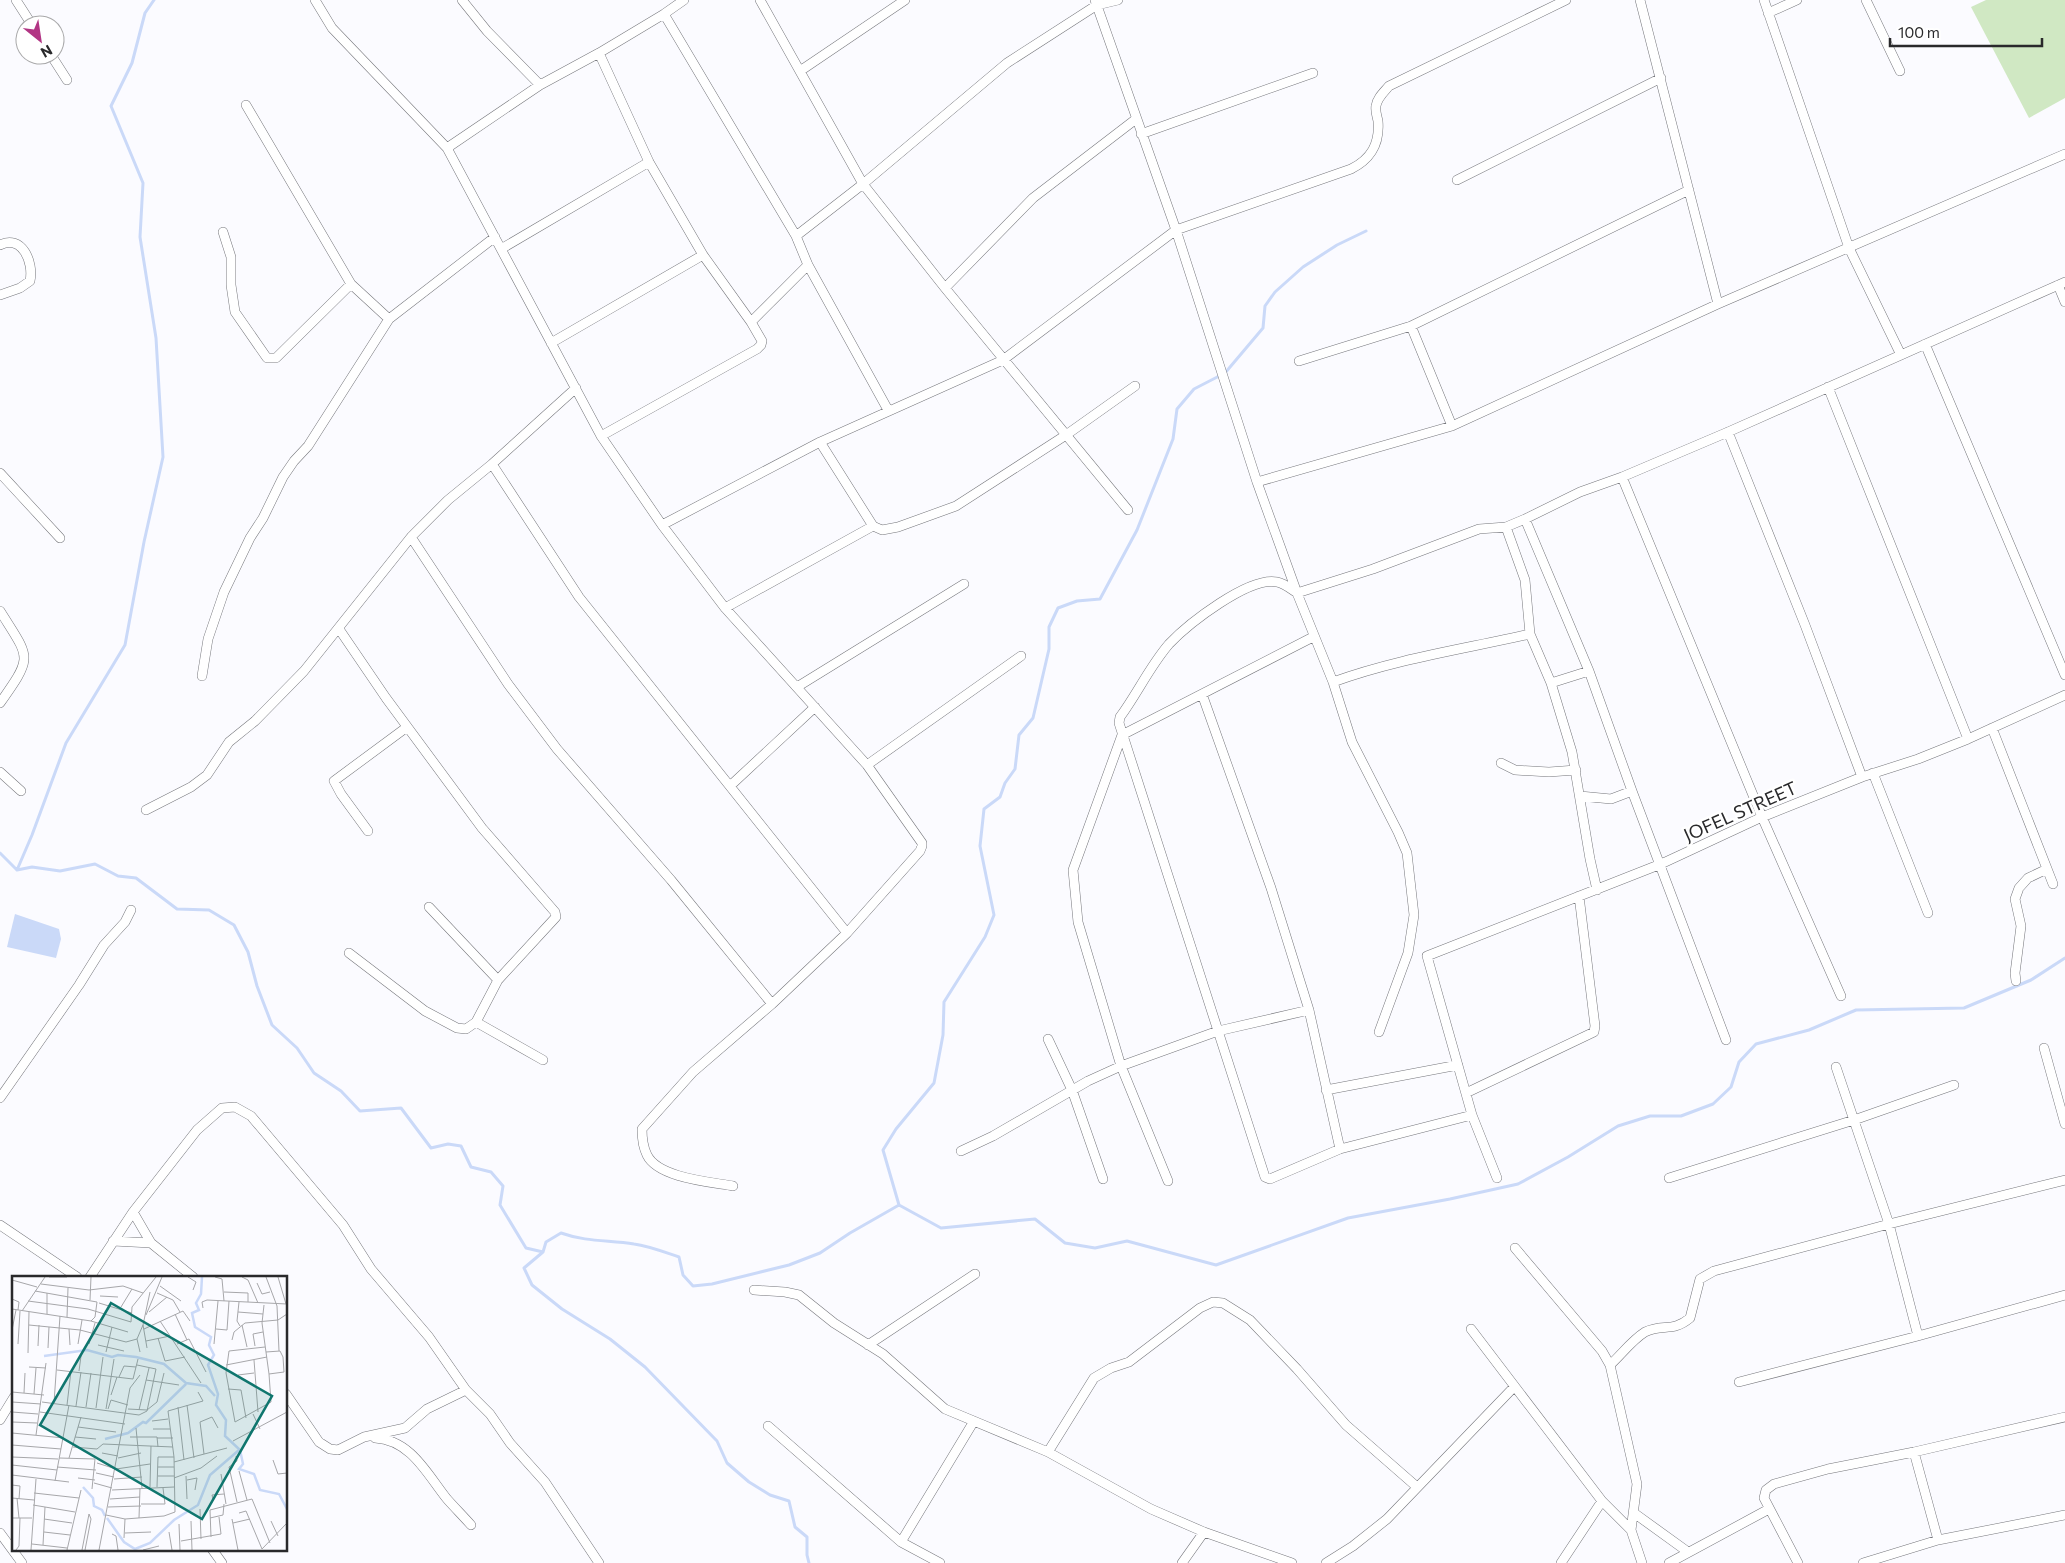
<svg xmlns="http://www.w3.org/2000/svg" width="2065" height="1563" font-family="Commissioner,sans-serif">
	<rect width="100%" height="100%" fill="#fbfbff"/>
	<path fill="#d0e8c3" d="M1986 0H2065V98L2029 118 1971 7Z"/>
	<path fill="#cad9f8" d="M15 914 59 929 61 939 56 958 7 947Z"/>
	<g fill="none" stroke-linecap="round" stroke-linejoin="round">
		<path stroke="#cad9f8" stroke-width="3" d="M1366 231 1337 245 1303 267 1275 292 1265 306 1263 328 1225 373 1194 389 1177 409 1173 439 1137 530 1100 599 1077 601 1058 608 1049 627V649L1033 718 1019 735 1015 769 1005 783 1000 797 984 809 980 846 994 915 985 937 944 1002 943 1035 934 1083 896 1129 883 1150 899 1205 941 1228 1035 1219 1065 1243 1095 1248 1127 1241 1216 1265 1348 1218 1450 1199 1518 1184 1568 1157 1618 1126 1650 1116H1681L1713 1104 1731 1087 1739 1062 1756 1044 1809 1030 1856 1010 1964 1008 2031 980 2065 958
			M0 853 17 870 32 867 60 871 95 864 118 876 136 878 177 909 209 910 234 925 248 952 257 986 272 1025 297 1048 314 1073 341 1091 360 1111 401 1108 431 1148 448 1144 461 1146 471 1167 491 1172 503 1186 500 1205 526 1248 543 1252
			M17 870 32 835 66 743 125 645 144 542 163 457 156 338 140 237 143 183 111 106 132 63 145 13 154 0
			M809 1563 807 1555V1537L795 1527 789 1501 770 1495 749 1482 727 1463 717 1441 645 1367 610 1339 562 1309 532 1285 524 1268 543 1252 546 1242 561 1233C586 1242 609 1240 634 1244 649 1246 664 1252 679 1257L683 1275 693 1286 712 1284 789 1265 820 1253 850 1233 899 1205"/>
		<defs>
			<path id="street" d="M16 0 32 25
				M315 0 332 28 447 148 601 436 662 525 725 608 867 765 922 843V846L920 851 847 933 772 1004 693 1072 642 1129C642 1137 643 1147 647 1155 658 1178 711 1182 733 1186
				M462 0 487 31 540 85
				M760 0 863 184 945 288 1128 510
				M1095 0 1176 230 1257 482 1297 593 1333 682 1352 742 1398 832 1407 853 1414 915 1408 953 1379 1032
				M1640 0 1718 304
				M1764 0 1849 248 1901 355
				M1866 0 1900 71
				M1768 13 1797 0
				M664 14 796 236 808 265 888 410
				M599 53 649 162 703 255 751 322 762 341 761 345 757 349 601 436
				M51 55 67 80
				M800 71 905 0
				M246 105 351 284 389 319
				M1141 134 1313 73
				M447 148 540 85 599 53 664 14 684 0
				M1457 180 1661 78
				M223 232 231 257V285L235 312 267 358H276L351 284
				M796 236 863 184 1007 63 1097 5 1118 0
				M0 245C22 234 34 262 30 281L20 288 0 295
				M501 249 649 162
				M2058 285 2065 302
				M945 288 1033 198 1136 119
				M751 322 808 265
				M1411 326 1452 426
				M551 343 703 255
				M1925 344 2065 675
				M1299 361 1411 326 1689 190
				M1828 387 1968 739
				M1728 432 1805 625 1862 777
				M820 442 873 526 882 530 898 527 956 506 1066 435 1135 386
				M492 464 579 597 847 933
				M0 473 60 538
				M1622 477 1762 817 1841 996
				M1257 482 1452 426 1718 304 2065 154
				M1525 519 1589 671 1632 791 1726 1040
				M662 525 820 442 1003 360 1176 230 1351 169C1371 159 1380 144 1378 121 1377 116 1375 111 1376 106 1377 98 1384 92 1389 86L1566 0
				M411 537 508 684 557 749 671 880 772 1004
				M725 608 873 526
				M0 611C30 659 34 655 0 703
				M339 629 386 698 482 828 555 912 556 917 498 980 476 1022 466 1029 457 1028 425 1011 349 953
				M1530 634 1551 683 1589 671
				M202 676 208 639 224 592 250 538 263 518 283 477 294 461 308 446 389 319 495 237
				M1333 682C1396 659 1464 649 1530 634L1525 580 1506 527
				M1551 683 1572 752 1590 859 1597 890
				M797 687 964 584
				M1202 694 1271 888 1309 1010 1340 1149
				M1992 728 2053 884
				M1501 763 1515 770 1549 772 1576 770
				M867 765 1021 656
				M0 772 21 791
				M1873 773 1928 913
				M730 786 815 707
				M1580 796 1611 799 1632 791
				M146 810 191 787 207 775 229 742 255 721 304 671 411 537 448 500 492 464 576 388
				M368 831 341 794 334 781 407 727
				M429 907 498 980
				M2016 981 2015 973 2021 926 2015 899 2019 888 2028 878 2047 869
				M476 1022 543 1060
				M1048 1039 1072 1090 1103 1179
				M2044 1048 2065 1124
				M1836 1067 1889 1224 1918 1336
				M1326 1090 1458 1065
				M1466 1093 1594 1032 1595 1026 1579 896
				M0 1098 79 985 104 945 125 922 131 910
				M1472 1115 1340 1149 1270 1179 1265 1177 1119 723 1120 717C1137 694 1150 666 1169 644 1188 624 1249 576 1277 582 1284 583 1291 589 1297 593L1373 569 1479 529 1506 527 1525 519 1580 492 1622 477 1728 432 2065 282
				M961 1151 993 1136 1088 1081 1121 1066 1218 1031 1309 1010
				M1497 1178 1472 1115 1427 956 1661 864 1762 817 1862 777 1918 759 1968 739 2065 695
				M1669 1178 1854 1120 1954 1085
				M1168 1181 1121 1066 1078 922 1073 870 1122 735 1313 637
				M133 1212 151 1243 193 1277
				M0 1225 77 1277
				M113 1241 151 1243
				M1515 1248 1602 1351 1610 1365 1637 1484 1631 1530
				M90 1277 133 1212 197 1130 222 1108 235 1107 251 1116 343 1225 371 1269 429 1337 466 1390 490 1414 510 1443 545 1482 599 1563
				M754 1290 785 1292 799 1295 834 1323 883 1354 945 1409 1048 1452 1151 1509 1204 1532 1292 1563
				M1471 1329 1602 1501 1631 1530 1642 1563
				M868 1345 975 1274
				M1610 1365C1621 1355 1632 1340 1645 1332 1663 1323 1672 1333 1690 1318L1700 1279 1714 1271 1889 1224 2065 1180
				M1739 1382 1918 1336 2065 1295
				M286 1394 319 1442 330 1449 338 1450 364 1437 405 1428 427 1409 466 1390
				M0 1420 14 1397
				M768 1426 901 1542 940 1563
				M375 1438C411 1440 427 1474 447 1499 455 1508 463 1516 471 1525
				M1048 1452 1094 1378 1111 1368 1129 1362 1200 1308 1213 1302 1223 1303 1250 1320 1297 1369 1346 1425 1417 1487
				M1914 1452 1938 1540
				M1634 1513 1688 1552
				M0 1533 22 1563
				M901 1542 974 1421
				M212 1549 222 1563
				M1182 1563 1204 1532
				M1326 1563 1353 1546 1387 1519 1514 1387
				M1561 1563 1602 1501
				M1669 1563 1769 1509
				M1798 1563 1764 1498 1766 1490 1774 1484 1828 1469 1914 1452 2065 1417
				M1863 1563 1938 1540 2065 1515"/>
		</defs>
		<use href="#street" stroke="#76777c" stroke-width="10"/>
		<use href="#street" stroke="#fff" stroke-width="9"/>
	</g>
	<g text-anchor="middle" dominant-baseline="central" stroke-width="5" stroke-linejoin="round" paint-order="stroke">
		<g font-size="18" fill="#29292b" stroke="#fff">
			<text transform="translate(1740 811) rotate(-24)">JOFEL STREET</text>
		</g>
	</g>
	<g transform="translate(12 1276)">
		<rect width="275" height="275" fill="#fbfbff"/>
		<path fill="none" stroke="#cad9f8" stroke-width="2.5" d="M190 1 189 18 184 27 187 34 180 37 183 51 199 61 197 69 202 79 196 89 206 118 204 129 214 144 213 160 228 174 231 188 227 193 242 198 248 214 267 218 275 233M32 80 75 74 100 81 106 79 124 81 152 88 174 107 194 110 203 120M93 163 116 157 131 146 134 147 174 108M71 211 81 222 82 230 90 234 93 240M95 242 112 266 123 273 138 267 162 244 186 229 198 199 227 174"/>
		<path fill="none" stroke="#a7a7aa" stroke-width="1" d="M37 1H55M176 1 184 6 181 14M203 1 210 3 212 25M230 1 236 4 246 27M254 1 265 30 267 75M266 1 274 28M0 4 25 11M245 7 250 18 258 16M29 8 77 14 111 10 131 17M148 10 169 25M23 15 85 26 83 41 79 45M212 16 236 17V26M35 17V38M145 17 161 24 168 36M88 20 106 21M0 23 7 26 6 34M78 24 79 1M16 25 76 33 119 46 120 31 144 1M227 26 225 45 228 50M87 27 120 37M252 29 250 47 257 98 259 126 223 146 214 97 217 75 253 71M109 31 120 13M191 32 190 26 195 24 275 28M0 33 79 45 116 56M10 35 33 1M137 36 155 21M226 36 251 38M163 38 175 64M134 39 150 1M55 41 56 12M148 45 158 60M17 49 68 54 114 66 125 63M230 49 235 71M57 53 58 69M132 53 171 35 178 45M204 53 215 54 217 25M0 54 4 34M146 62 153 85 173 81M220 64 222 56 233 47 266 44 275 38M134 65 158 60 189 107M6 68 8 35M66 68 70 44M77 68 83 47M165 68 177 63 194 96M202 68 206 25M86 69 112 75M26 70 27 49M243 70 241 58 251 56M36 72 37 51M135 72 131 49 138 16M94 76 100 51M128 76 125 63 131 49M254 76 268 75 271 81 272 96 257 98M16 77 17 36M242 84 246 136M214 89 255 81M17 91 34 92M45 94 121 103 126 83M67 95 69 80M226 99 242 97M107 101 112 90 124 91M134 104 167 109M216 113 229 114 234 142M0 116 32 119M12 117 13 97M22 118 24 92M99 119 105 101M0 126 29 128M30 126 127 139 135 135 144 93 125 89M42 127 48 40M55 129 59 95M175 129 182 182M64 130 69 96M74 131 79 97M166 131 172 184M84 132 91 81M94 133 102 83M96 133 99 124 116 129M116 133 135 134 145 126 152 97M127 134 137 92M0 136 26 138M28 136 113 148M241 138 248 153M140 145 156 143M0 146 25 147M66 151 104 156M124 152 130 212M141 153H158M0 157 52 162M24 159 34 87M63 161 84 163M118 161H145L146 171M145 162H161M221 165 275 136M0 169 49 173M61 171 85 173 91 168 161 171M90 177 106 180M192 178 188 146 200 141 206 152M224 180 225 185 217 191 225 226M0 181 46 183M47 182 83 183 80 213M57 182 69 141M106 182 129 177M261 184 266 198 275 197M162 186 215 172M85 187 104 193 138 188M0 189 45 194M45 191 84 194M146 191H162M227 195 235 224M84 197 102 201M209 198 214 228M0 199 57 206M146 200H162M174 200 175 223M66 202 83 204M162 202 189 192 205 180M102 203 130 201M175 204 185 202 183 214M43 205 57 129M82 207 100 212M0 209 8 210 7 223M138 211 139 170M145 211 146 181H162M100 214 162 211M22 217 67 222M0 222 22 224M5 222 7 242M98 223 128 221M201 223 200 219 212 218M129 228H153L151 212M21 229 63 236M96 231 129 230M188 233 189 263M227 237 234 235 250 273M94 239 113 243 152 240 163 236 162 181 156 135 191 125 186 116M0 242H20M127 242 128 212M198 242 211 239 212 228M32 243 60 247M220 243 226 274M179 245 180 274M259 245 266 260M221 247 238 243M167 248 168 274M32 256 58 259M157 256 160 274M113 257 139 256M100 258 104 260 106 274M199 261 198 234 240 223 258 267M112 262 113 243M169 265 209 258 207 241M20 268 55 272M31 269 33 231M250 273 275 247M4 274 7 270 8 242M19 274 24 203M55 274 69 214M70 274 77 238 79 243 73 274M87 274 118 112 128 99M131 274 147 270"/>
		<path fill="#0f766e" fill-opacity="0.15" stroke="#0f766e" stroke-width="2.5" d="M99 27 260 120 190 243 28 149Z"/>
		<rect width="275" height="275" fill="none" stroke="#29292b" stroke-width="2.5"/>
	</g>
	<g transform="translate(40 40) rotate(150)"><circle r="24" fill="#ffffff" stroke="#a9a9aa"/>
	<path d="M0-4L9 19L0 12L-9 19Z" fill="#b23584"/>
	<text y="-8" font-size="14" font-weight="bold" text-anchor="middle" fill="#29292b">N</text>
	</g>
	<path d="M1890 38v8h152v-8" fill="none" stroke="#29292b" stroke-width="2.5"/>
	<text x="1898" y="38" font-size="15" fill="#29292b" stroke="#ffffff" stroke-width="4" paint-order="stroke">100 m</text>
</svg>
